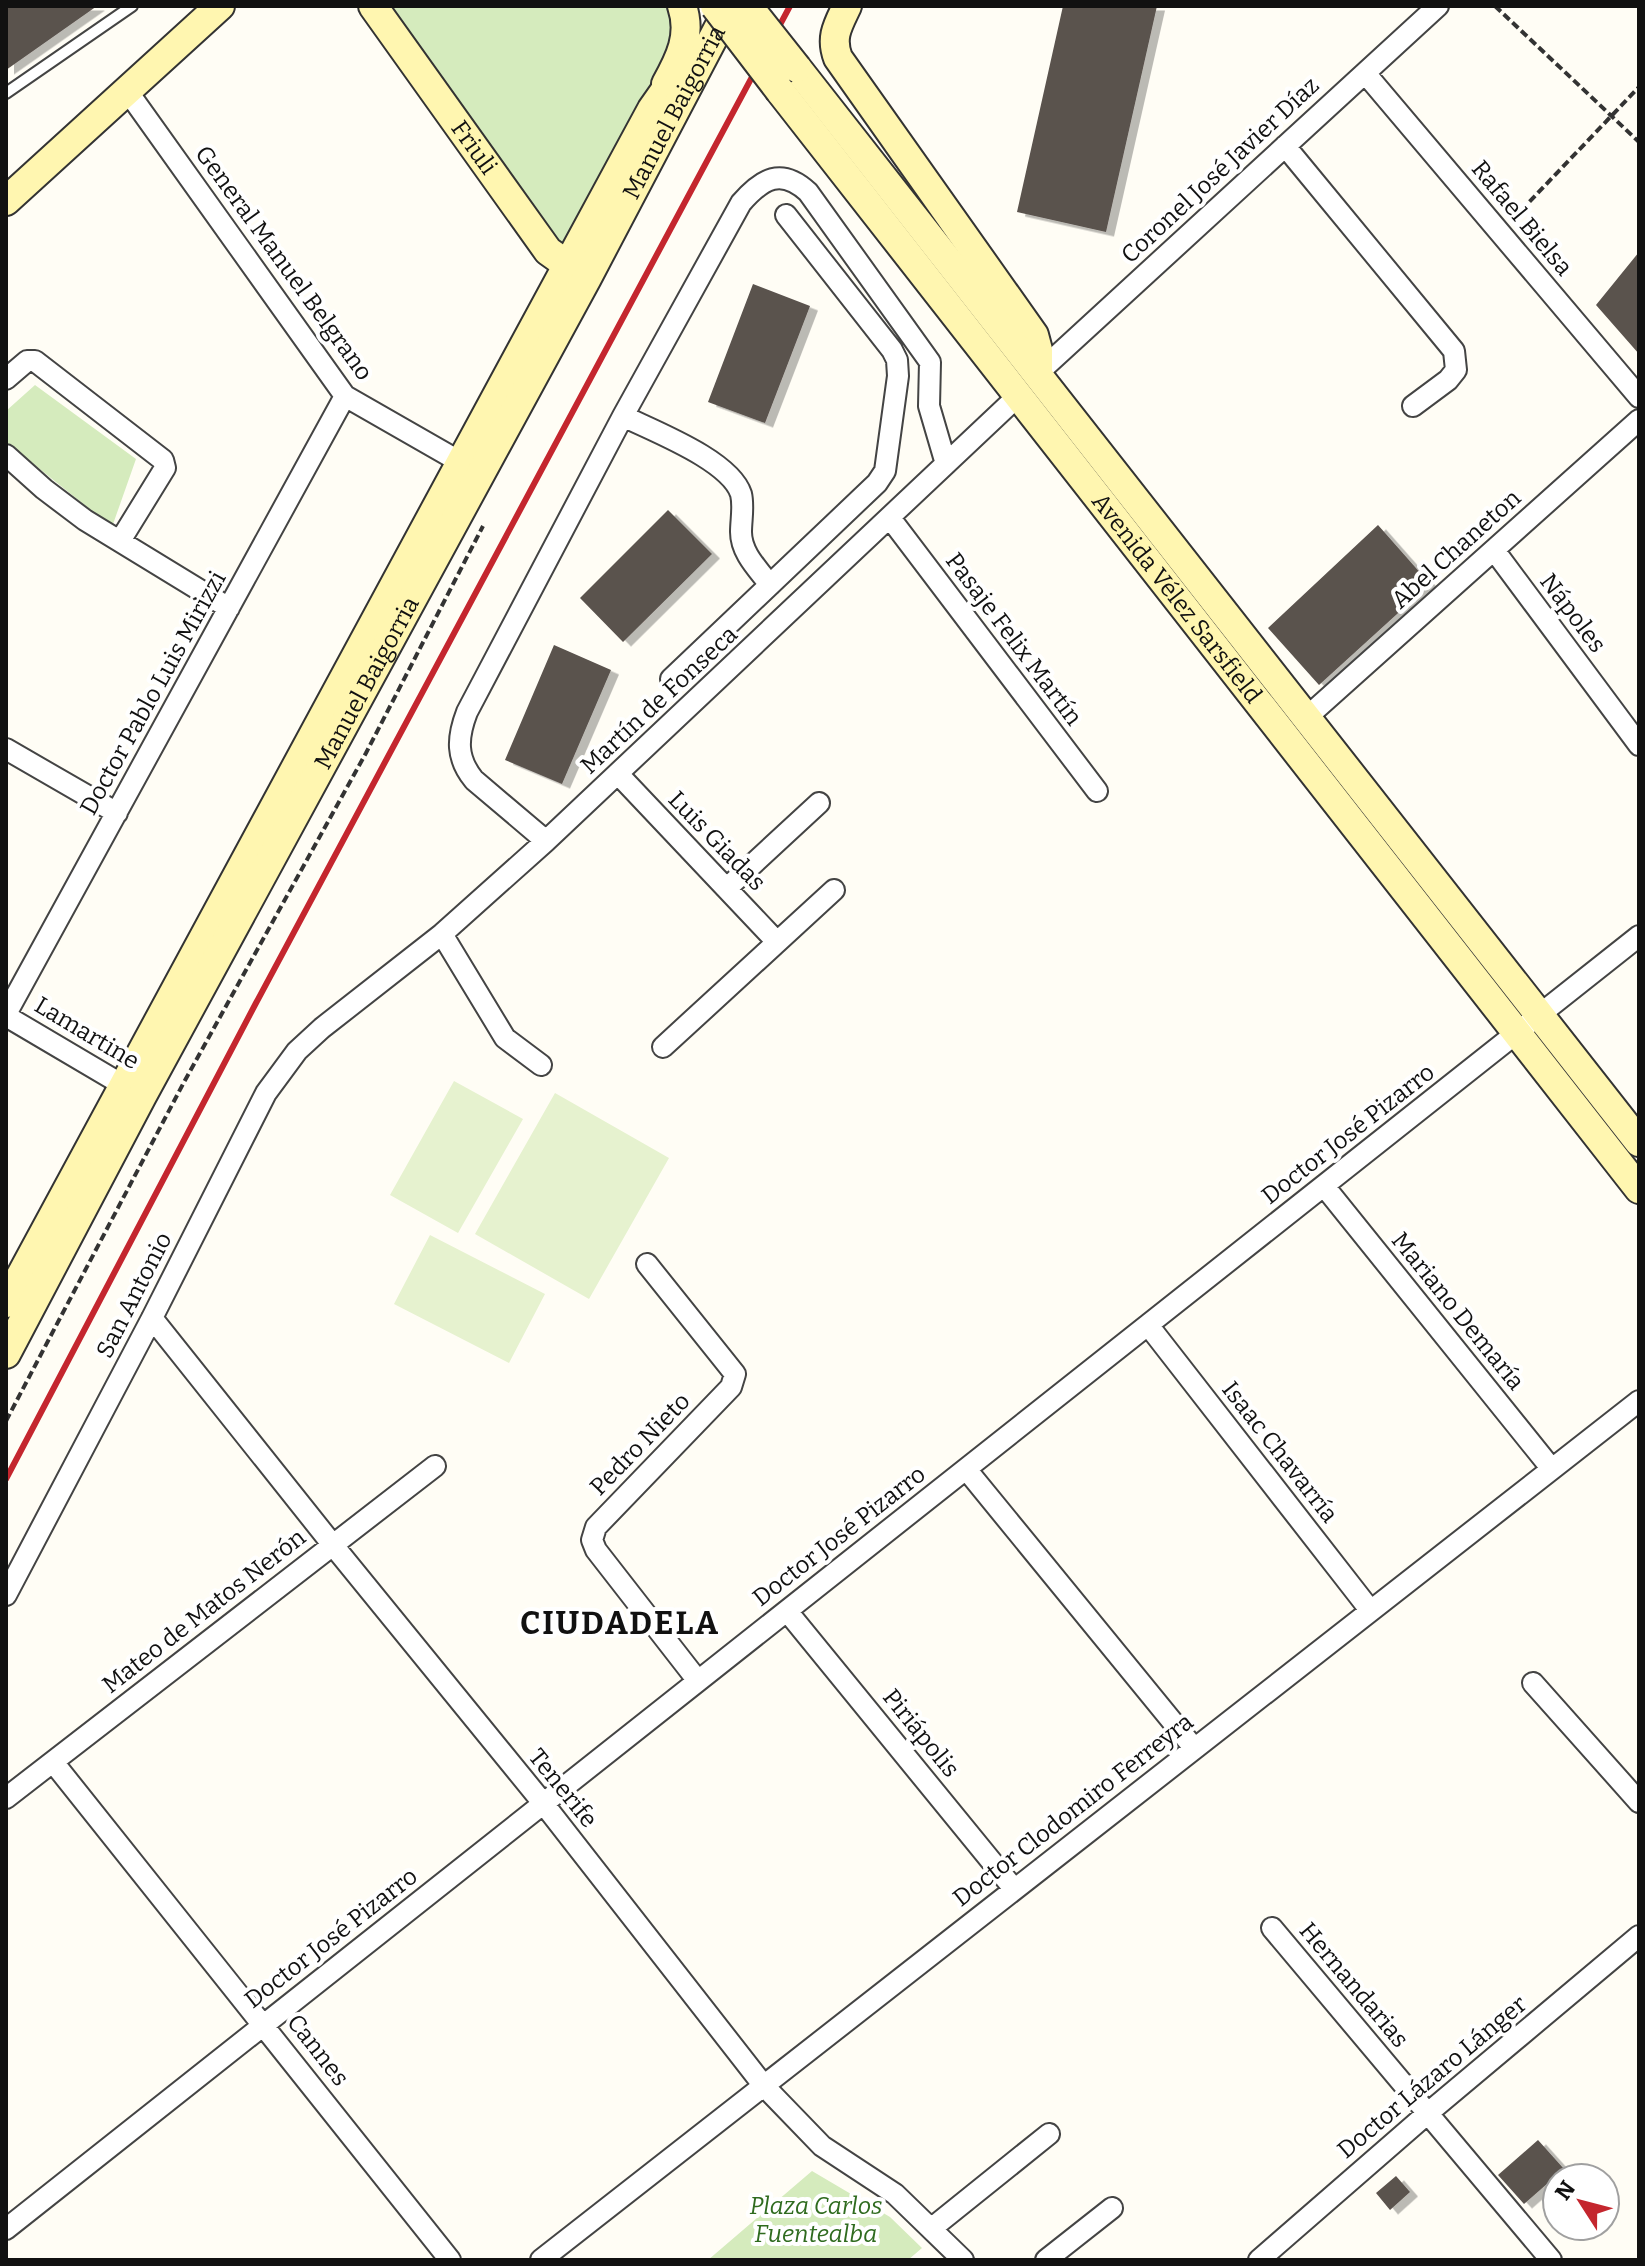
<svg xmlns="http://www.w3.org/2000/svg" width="1645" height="2266" font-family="Bitter,serif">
	<defs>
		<filter id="shadow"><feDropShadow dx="8" dy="4.5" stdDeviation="0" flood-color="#0004"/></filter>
	</defs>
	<rect width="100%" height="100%" fill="#fffdf5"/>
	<path fill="#d5ebbd" d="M373 6H682L687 22 569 266Z
		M35 385 136 459 112 527 6 442V411Z
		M812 2171 890 2217 922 2248 908 2260H708Z"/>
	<path fill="#e6f2cf" d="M454 1081 523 1119 458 1233 390 1195Z
		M555 1093 669 1158 589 1299 475 1234Z
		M430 1235 545 1294 509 1363 394 1304Z"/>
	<path fill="#5a524d" filter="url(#shadow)" d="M6 6H97L6 70Z
		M1063 6H1157L1106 232 1017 212Z
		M1639 252V354L1596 305Z
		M753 284 810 306 765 423 708 402Z
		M668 510 712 554 623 642 580 598Z
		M1378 525 1430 584 1319 685 1268 628Z
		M554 645 611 670 562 784 505 760Z
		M1538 2140 1564 2169 1524 2204 1498 2175Z
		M1396 2176 1410 2192 1390 2210 1376 2193Z"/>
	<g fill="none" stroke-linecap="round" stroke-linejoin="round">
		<defs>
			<path id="lane" d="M6 93 132 6"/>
			<path id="street" d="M1365 73 1639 397
				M128 92 345 396 462 463
				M1285 146 1454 351 1456 370 1448 380 1413 406
				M1038 373 1438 6
				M6 379 27 361H35L163 460 165 468 120 541
				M623 416C653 431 730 460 741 494 744 506 741 520 741 532 741 553 758 569 770 585
				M6 455 44 489 85 520 229 608
				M890 518 1097 791
				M1494 550 1639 745
				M671 679 877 483 885 471 898 376 897 360 892 350 786 215
				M1307 717 1639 420
				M6 749 117 813
				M619 775 777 942
				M546 841 474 780C456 758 457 738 467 712L623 416 741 203C762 179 781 167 808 192L930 362 929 406 946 464
				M727 888 819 803
				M442 934 505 1038 541 1065
				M6 1014 345 396
				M6 1016 133 1091
				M663 1047 834 890
				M1324 1186 1551 1468
				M647 1264 735 1374 731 1387 596 1527 592 1540 596 1550 698 1681
				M152 1318 332 1544 543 1803 764 2086 822 2146 895 2194 963 2260
				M1148 1325 1370 1610
				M966 1469 1194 1748
				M6 1595 152 1318 266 1093 297 1051 322 1028 442 934 546 841 1019 395
				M787 1611 1014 1889
				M1533 1683 1639 1802
				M53 1762 450 2260
				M6 1798 435 1466
				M1272 1928 1551 2260
				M932 2228 1049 2134
				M6 2229 1639 936
				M541 2260 1639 1401
				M1046 2260 1112 2208
				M1259 2260 1428 2113 1639 1936"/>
			<g id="secondary">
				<path id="s1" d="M373 6 548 251 569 266"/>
				<path d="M847 6C838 25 830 37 838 58L1034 335 1038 350V373"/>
				<path d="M797 68 1639 1142"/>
				<path d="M666 84C680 59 692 35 682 6"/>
				<path id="s2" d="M780 91 1639 1189"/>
				<path d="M6 201 220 6"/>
				<path d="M6 1303 652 109 678 72"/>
				<path id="s3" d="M6 1354 142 1096 587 278 730 6"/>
			</g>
		</defs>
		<use href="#lane" stroke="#444" stroke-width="14"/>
		<use href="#street" stroke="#444" stroke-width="24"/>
		<use href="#secondary" stroke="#333" stroke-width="32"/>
		<path stroke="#333" stroke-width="4" stroke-dasharray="8 4" stroke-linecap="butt" d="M1495 6 1639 142
			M1513 219 1639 87
			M6 1421 183 1084 366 753 483 526"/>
		<use href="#lane" stroke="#fff" stroke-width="10"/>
		<use href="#street" stroke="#fff" stroke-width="20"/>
		<use href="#secondary" stroke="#fff6b0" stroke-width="28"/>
		<path stroke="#c4262e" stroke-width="6" d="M6 1479 256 1003 790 6"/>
		<defs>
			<path id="secondary-bridge" d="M715 6 780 91
				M748 6 797 68"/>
		</defs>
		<use href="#secondary-bridge" stroke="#333" stroke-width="32" stroke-linecap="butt"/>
		<use href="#secondary-bridge" stroke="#fff6b0" stroke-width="28"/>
	</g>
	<g text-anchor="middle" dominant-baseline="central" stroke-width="8" stroke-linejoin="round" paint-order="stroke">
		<g font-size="24" fill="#111" stroke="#fff">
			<text stroke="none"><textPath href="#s3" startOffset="1410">Manuel Baigorria</textPath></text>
			<text stroke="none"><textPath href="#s1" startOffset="174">Friuli</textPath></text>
			<text transform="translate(1220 170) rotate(-43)">Coronel José Javier Díaz</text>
			<text transform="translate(1522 218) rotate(50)">Rafael Bielsa</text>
			<text transform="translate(284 263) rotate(54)">General Manuel Belgrano</text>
			<text transform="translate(1456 549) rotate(-42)">Abel Chaneton</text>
			<text stroke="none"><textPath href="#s2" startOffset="644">Avenida Vélez Sarsfield</textPath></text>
			<text transform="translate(1573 613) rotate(53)">Nápoles</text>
			<text transform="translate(1014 639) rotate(53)">Pasaje Felix Martín</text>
			<text stroke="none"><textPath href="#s3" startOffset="762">Manuel Baigorria</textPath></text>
			<text transform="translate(153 693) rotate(-61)">Doctor Pablo Luis Mirizzi</text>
			<text transform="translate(659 700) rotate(-43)">Martín de Fonseca</text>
			<text transform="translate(717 841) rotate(46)">Luis Giadas</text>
			<text transform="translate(87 1033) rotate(31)">Lamartine</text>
			<text transform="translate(1348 1134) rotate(-38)">Doctor José Pizarro</text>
			<text transform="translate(134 1295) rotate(-63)">San Antonio</text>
			<text transform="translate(1458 1311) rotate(51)">Mariano Demaría</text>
			<text transform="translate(640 1444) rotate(-46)">Pedro Nieto</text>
			<text transform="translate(1280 1452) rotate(52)">Isaac Chavarría</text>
			<text transform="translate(839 1536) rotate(-38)">Doctor José Pizarro</text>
			<text transform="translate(204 1611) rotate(-38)">Mateo de Matos Nerón</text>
			<text transform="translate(921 1733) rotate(51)">Piriápolis</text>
			<text transform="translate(563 1788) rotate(51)">Tenerife</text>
			<text transform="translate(1073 1810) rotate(-38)">Doctor Clodomiro Ferreyra</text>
			<text transform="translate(331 1938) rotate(-38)">Doctor José Pizarro</text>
			<text transform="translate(1354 1985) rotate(50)">Hernandarias</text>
			<text transform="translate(318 2050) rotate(52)">Cannes</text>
			<text transform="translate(1432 2077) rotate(-40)">Doctor Lázaro Lánger</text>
		</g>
		<g font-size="24" font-style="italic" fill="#2f6b1f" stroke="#fff">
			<text x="816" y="2206">Plaza Carlos<tspan x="816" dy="28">Fuentealba</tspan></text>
		</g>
		<g font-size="32" font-weight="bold" letter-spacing="2" fill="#111" stroke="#fff">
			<text x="620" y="1623">CIUDADELA</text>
		</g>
	</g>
	<rect width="1645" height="2266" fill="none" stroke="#111111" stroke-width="16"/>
	<g transform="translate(1581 2202) rotate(306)"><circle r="38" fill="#ffffff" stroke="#a0a0a0" stroke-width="2"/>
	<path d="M0-6L14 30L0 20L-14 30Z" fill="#c4262e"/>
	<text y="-12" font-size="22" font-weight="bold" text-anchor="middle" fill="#111111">N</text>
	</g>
</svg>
